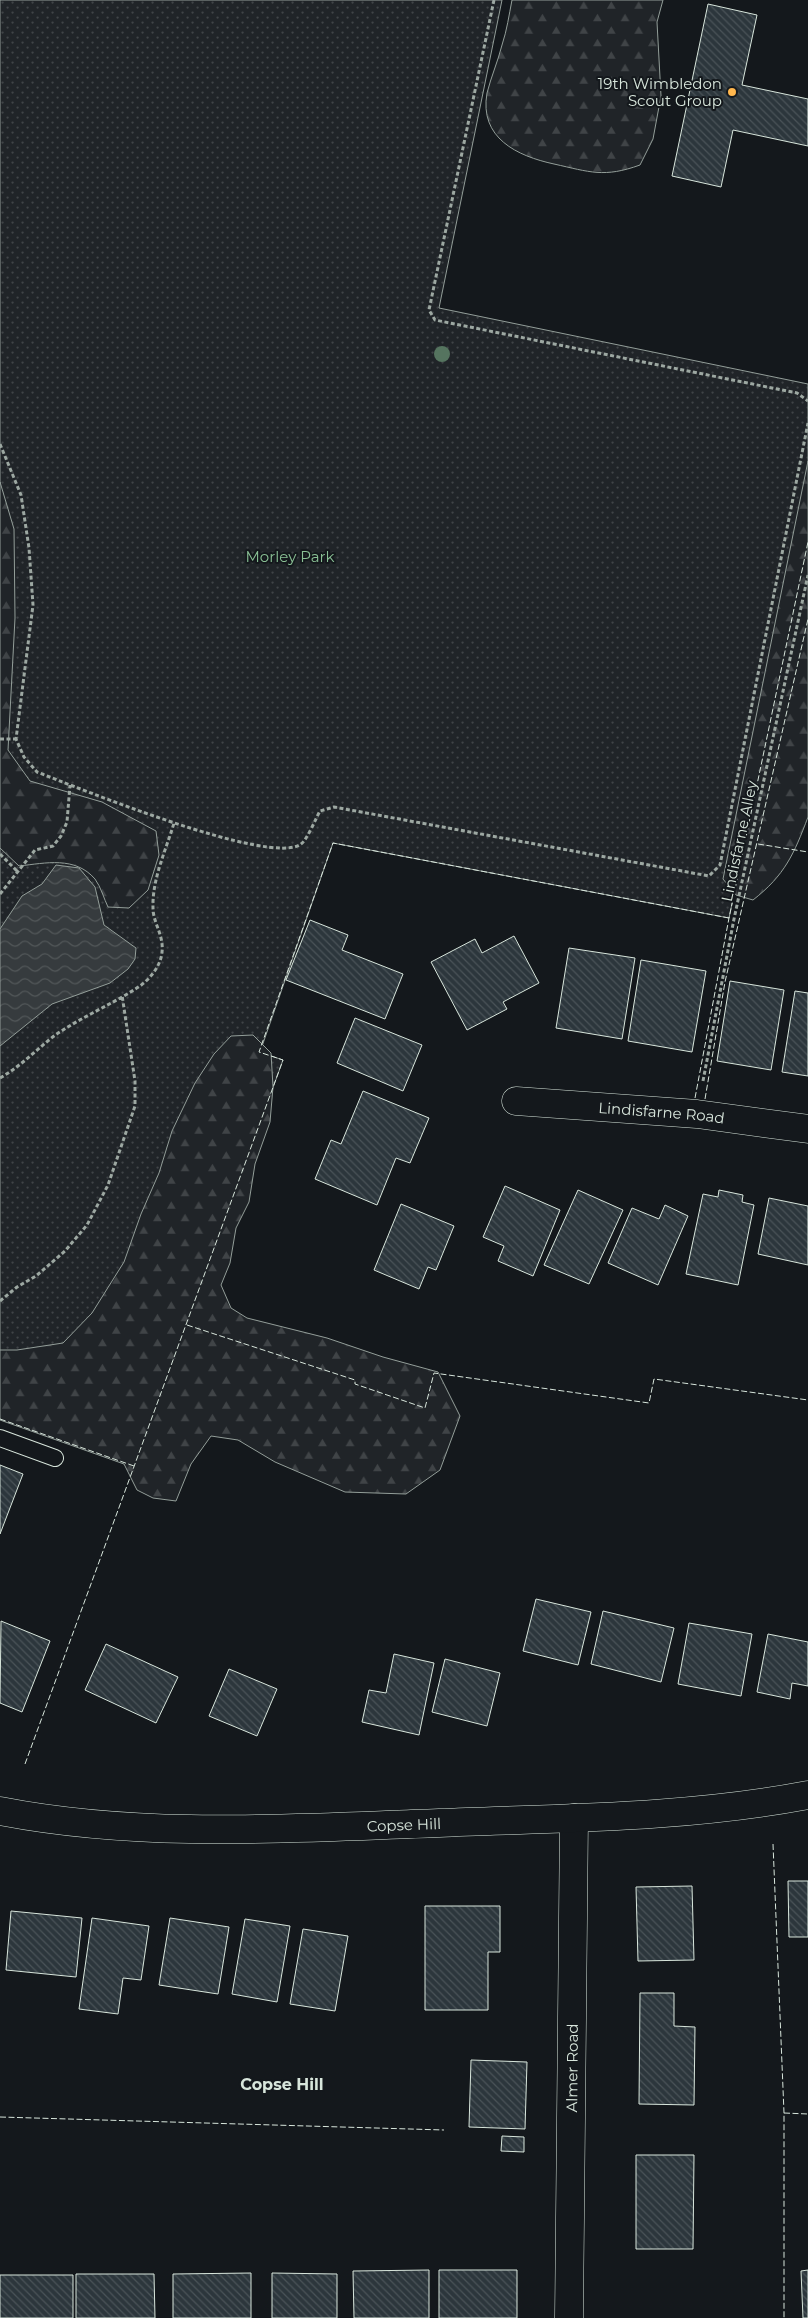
<svg xmlns="http://www.w3.org/2000/svg" width="808" height="2318" font-family="Montserrat,sans-serif">
	<defs>
		<pattern id="green-dots" width="8" height="8" patternUnits="userSpaceOnUse" patternTransform="scale(1.25)"><rect width="8" height="8" fill="#202428"/><path d="M2 2h.1M6 6h.1" fill="none" stroke="#404447" stroke-width="1.8" stroke-linecap="round"/></pattern>
		<pattern id="forest-firs" width="22" height="20" patternUnits="userSpaceOnUse" patternTransform="scale(1.25)"><rect width="22" height="20" fill="#202428"/><path d="M5 1l3.5 6h-7zM16 11l3.5 6h-7z" fill="#404447"/></pattern>
		<pattern id="water-waves" width="16" height="10" patternUnits="userSpaceOnUse" patternTransform="scale(1.25)"><rect width="16" height="10" fill="#363b3e"/><path d="M0 5q4-4 8 0t8 0" fill="none" stroke="#525759"/></pattern>
		<pattern id="building-back-hatch" width="6" height="6" patternUnits="userSpaceOnUse" patternTransform="scale(1.25)"><rect width="6" height="6" fill="#2c363c"/><path d="M-1 5l2 2M0 0l6 6M5-1l2 2" fill="none" stroke="#4a5358"/></pattern>
	</defs>
	<rect width="100%" height="100%" fill="#14181c"/>
	<path fill="url(#green-dots)" stroke="#939e99" d="M0 0H502L439 308 808 384V542L729 918 333 843 260 1052 283 1060 187 1325 0 1419Z"/>
	<path fill="url(#forest-firs)" stroke="#939e99" d="M512 0H663L657 22 661 96 653 139 640 165C604 178 590 172 554 164 517 156 479 138 487 93 491 77 498 61 502 45 507 30 509 15 512 0Z
		M808 461V817C794 854 785 875 753 900L736 895 723 879Z
		M0 482 14 529 15 618 8 750 30 781 102 802 156 831 159 855 148 890 129 908 108 907C104 899 101 887 95 879 75 856 46 863 19 866L0 848Z
		M253 1035 271 1053 273 1087 270 1122 255 1164 249 1202 236 1228 230 1263 221 1285 231 1308 247 1318 327 1338 383 1357 438 1372 460 1416 440 1470 406 1494 345 1492 275 1462 238 1440 211 1436 191 1464 176 1501 153 1498 137 1490 124 1464 0 1420V1350H17L63 1343 92 1313 124 1262 141 1214 159 1173 172 1131 195 1083 214 1054 231 1036Z"/>
	<path fill="url(#water-waves)" stroke="#939e99" d="M56 865 79 868 95 887 104 925 136 948 135 959 128 969 110 983 52 1004 0 1046V929L22 896 42 884Z"/>
	<path fill="url(#building-back-hatch)" stroke="#d8e6dc" d="M708 4 757 15 742 85 808 99V146L733 130 721 187 672 176Z
		M310 920 348 935 342 950 403 974 385 1019 286 980Z
		M514 936 539 983 503 1002 507 1009 467 1030 431 962 475 939 482 953Z
		M569 948 635 958 622 1039 556 1028Z
		M641 960 706 971 692 1052 628 1041Z
		M730 981 784 990 771 1070 717 1061Z
		M795 991 808 993V1076L782 1072Z
		M355 1018 422 1045 403 1091 337 1063Z
		M363 1091 429 1118 410 1163 396 1158 377 1205 315 1179 331 1140 341 1144Z
		M505 1186 560 1210 533 1276 498 1261 504 1246 483 1237Z
		M578 1190 623 1210 589 1284 544 1265Z
		M719 1190 743 1195 742 1202 754 1205 738 1285 686 1274 703 1194 718 1197Z
		M769 1198 808 1206V1265L758 1254Z
		M401 1204 454 1226 436 1270 428 1267 419 1289 374 1270Z
		M665 1205 688 1216 658 1285 608 1263 632 1208 659 1219Z
		M0 1465 23 1474 0 1534Z
		M536 1599 591 1612 578 1665 523 1651Z
		M603 1611 674 1628 661 1682 591 1664Z
		M1 1621 50 1641 22 1712 0 1703Z
		M689 1623 752 1634 741 1696 678 1684Z
		M768 1634 808 1642V1686L792 1683 790 1699 757 1692Z
		M106 1644 178 1677 156 1723 85 1690Z
		M394 1654 434 1663 419 1735 362 1722 369 1690 386 1693Z
		M445 1659 500 1673 487 1726 432 1712Z
		M229 1669 277 1689 257 1736 209 1716Z
		M788 1881H808V1937H789Z
		M692 1886 694 1960 638 1961 636 1887Z
		M425 1906H500V1952H488V2010H425Z
		M11 1911 82 1918 76 1977 6 1970Z
		M92 1918 149 1926 141 1980 123 1978 118 2014 79 2009Z
		M170 1918 229 1927 218 1994 159 1985Z
		M245 1919 290 1926 277 2002 232 1994Z
		M303 1929 348 1936 335 2011 290 2004Z
		M640 1993H674V2026L695 2027 694 2105 639 2104Z
		M471 2060 527 2062 525 2129 469 2127Z
		M502 2136 524 2137V2152L501 2151Z
		M636 2155H694L693 2249H636Z
		M429 2270V2318H354L353 2271Z
		M439 2270H517V2318H439Z
		M808 2270V2318H803L801 2271Z
		M251 2273V2318H173V2274Z
		M272 2273 337 2274V2318H272Z
		M76 2274H154L155 2318H76Z
		M0 2275H73V2318H0Z"/>
	<g fill="none" stroke-linecap="round" stroke-linejoin="round">
		<defs>
			<path id="lane" d="M0 1438 55 1458"/>
			<g id="street">
				<path id="s1" d="M516 1101 697 1114 808 1129"/>
				<path id="s2" d="M569 2318 574 1818"/>
			</g>
			<g id="secondary">
				<path id="s3" d="M0 1811C144 1839 293 1828 439 1823 562 1818 687 1818 808 1795"/>
			</g>
		</defs>
		<use href="#lane" stroke="#d8e6dc" stroke-width="18"/>
		<use href="#street" stroke="#d8e6dc" stroke-width="29"/>
		<use href="#secondary" stroke="#d8e6dc" stroke-width="29"/>
		<path stroke="#9da8a2" stroke-width="3" stroke-dasharray="4 2.5" stroke-linecap="butt" d="M494 0 429 310 435 320 797 393 808 401
			M0 444 21 495 29 548 33 605 16 739 24 757 37 772C76 787 271 867 301 844 307 840 316 818 320 811L334 807 709 876 720 865 808 423
			M0 739H16
			M0 854 17 871
			M0 894 35 850 53 846 61 836 67 822 70 785
			M0 1078C21 1066 36 1050 54 1036 81 1017 113 1004 140 986 151 978 161 965 162 952 164 935 153 923 153 908 152 879 166 850 174 823
			M703 1081 734 919 808 575
			M0 1301 17 1287 36 1276 65 1251 87 1225 108 1185 135 1106V1081L122 995"/>
		<use href="#lane" stroke="#14181c" stroke-width="16"/>
		<use href="#street" stroke="#14181c" stroke-width="28"/>
		<use href="#secondary" stroke="#14181c" stroke-width="28"/>
		<path stroke="#d8e6dc" stroke-width="1" stroke-dasharray="6 2.5" stroke-linecap="butt" d="M758 844 808 852
			M695 1098 729 918 808 542
			M705 1099 725 982 808 619
			M187 1325 355 1380V1384L425 1408 434 1373 649 1403 654 1379 808 1400
			M0 1419 134 1466
			M25 1764 283 1060 259 1052 333 843 729 918
			M773 1844 784 2113V2318
			M784 2113 808 2114
			M0 2117 444 2130"/>
	</g>
	<circle fill="#55745f" cx="442" cy="354" r="8"/>
	<circle fill="#ffb74d" stroke="#14181c" stroke-width="2" cx="732" cy="92" r="5"/>
	<g text-anchor="middle" dominant-baseline="central" stroke-width="4" stroke-linejoin="round" paint-order="stroke">
		<g font-size="15" fill="#d8e6dc" stroke="#14181c" text-anchor="end">
			<text x="722" y="83">19th Wimbledon<tspan x="722" dy="17">Scout Group</tspan></text>
		</g>
		<g font-size="15" fill="#8ac095" stroke="#14181c">
			<text x="290" y="556">Morley Park</text>
		</g>
		<g font-size="15" fill="#d8e6dc" stroke="#14181c">
			<text transform="translate(739 841) rotate(-78)">Lindisfarne Alley</text>
			<text stroke="none"><textPath href="#s1" startOffset="146">Lindisfarne Road</textPath></text>
			<text stroke="none"><textPath href="#s3" startOffset="405">Copse Hill</textPath></text>
			<text stroke="none"><textPath href="#s2" startOffset="250">Almer Road</textPath></text>
		</g>
		<g font-size="16" font-weight="bold" fill="#d8e6dc" stroke="#14181c">
			<text x="282" y="2084">Copse Hill</text>
		</g>
	</g>
</svg>
